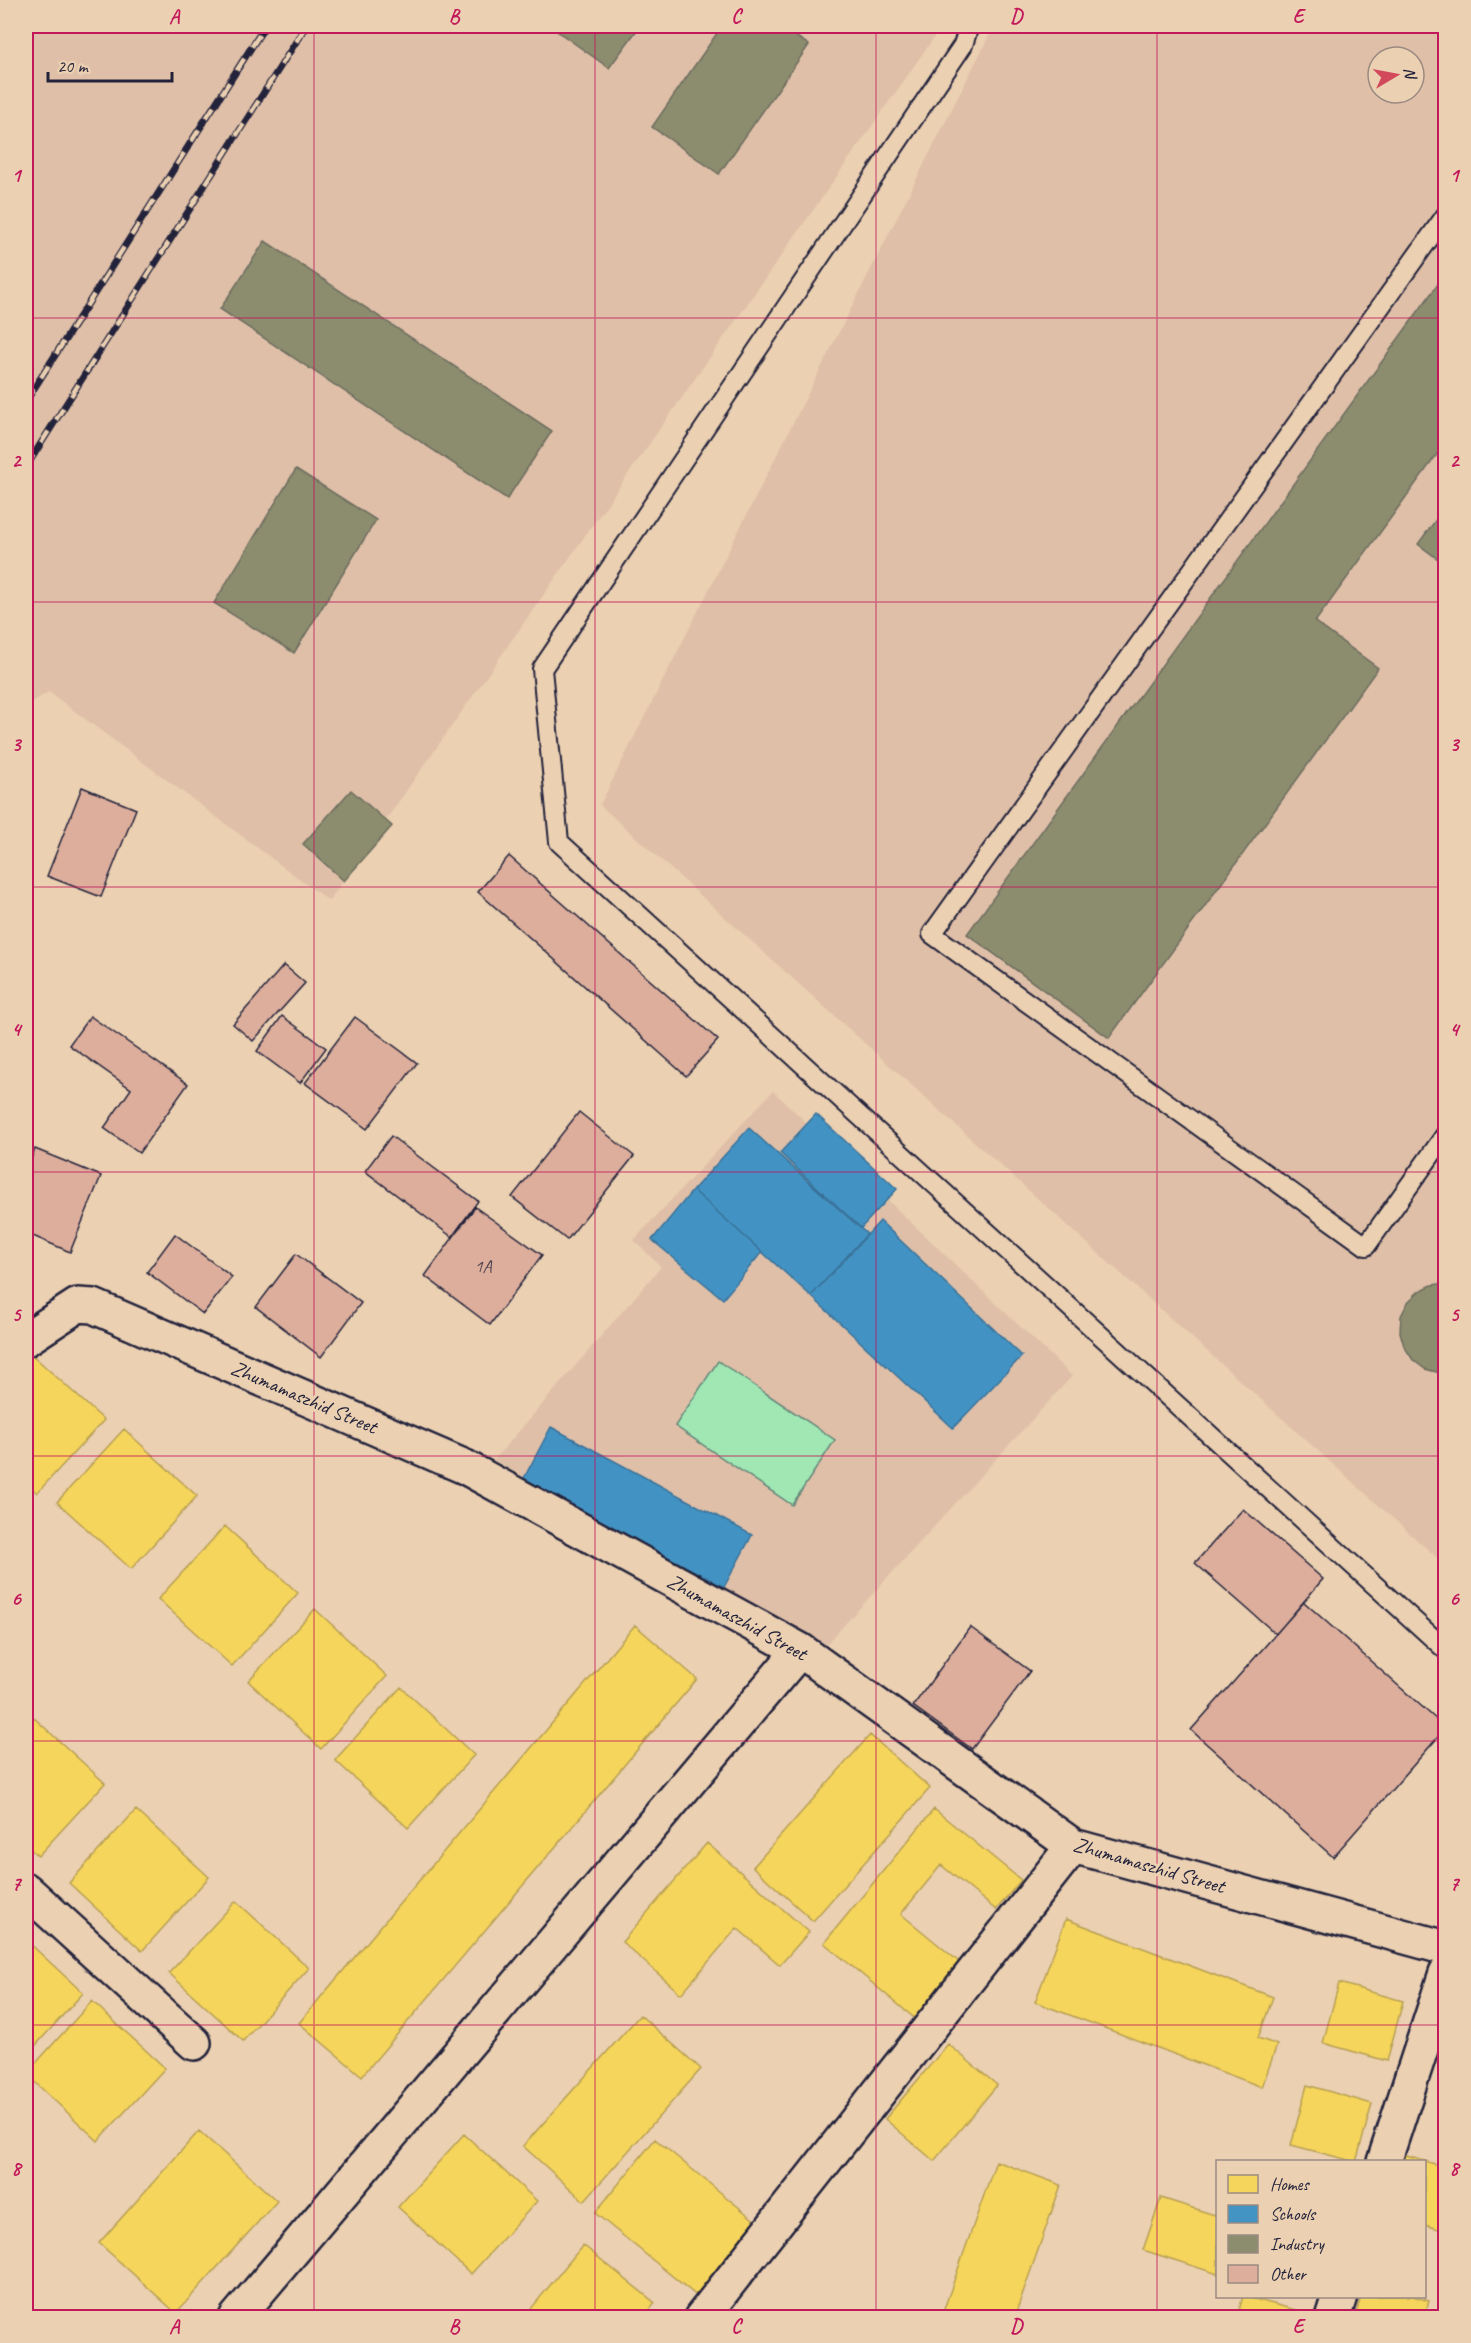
<svg xmlns="http://www.w3.org/2000/svg" width="1471" height="2343" font-family="Caveat,sans-serif">
	<rect width="100%" height="100%" fill="#ebd0b2"/>
	<filter id="ink" filterUnits="userSpaceOnUse"><feTurbulence type="fractalNoise" baseFrequency=".0167" numOctaves="2"/><feDisplacementMap in="SourceGraphic" scale="12" xChannelSelector="R" yChannelSelector="G"/><feConvolveMatrix kernelMatrix="1 2 1 2 8 2 1 2 1" color-interpolation-filters="sRGB"/></filter>
	<g filter="url(#ink)">
		<path fill="#dfbfa7" fill-rule="evenodd" d="M26 26H942L329 901 49 692 26 705Z
			M994 26H1445V1565L600 805ZM1378 57H1414V93H1378Z
			M773 1091 1072 1376 824 1647 494 1460 661 1267 634 1240Z"/>
		<path fill="#a0e7b4" stroke="#618478" stroke-width="1.5" d="M718 1361 835 1440 792 1505 675 1426Z"/>
		<path fill="#f6d55c" stroke="#b69f52" stroke-width="1.5" d="M30 1353 104 1420 37 1493 26 1482V1358Z
			M124 1429 197 1496 131 1569 57 1502Z
			M225 1526 298 1593 232 1666 158 1599Z
			M315 1609 387 1676 321 1749 248 1681Z
			M635 1625 697 1679 362 2076 299 2023Z
			M401 1687 474 1755 408 1828 335 1760Z
			M32 1716 105 1783 38 1856 26 1845V1722Z
			M870 1735 930 1788 813 1921 753 1867Z
			M934 1809 1021 1880 996 1910 941 1865 901 1914 963 1965 918 2021 824 1943Z
			M136 1810 209 1877 142 1951 69 1883Z
			M707 1843 809 1932 780 1965 737 1928 681 1994 622 1942Z
			M236 1901 309 1968 243 2041 169 1973Z
			M1066 1919 1273 1997 1258 2038 1277 2045 1262 2087 1035 2002Z
			M26 1940 83 1993 26 2056Z
			M1339 1983 1403 2001 1387 2061 1323 2043Z
			M92 2001 165 2068 98 2141 26 2074Z
			M640 2015 701 2069 584 2201 523 2146Z
			M948 2044 997 2085 934 2161 885 2119Z
			M1307 2085 1372 2104 1356 2162 1291 2145Z
			M199 2131 277 2201 176 2313 99 2243Z
			M464 2134 537 2201 471 2274 398 2207Z
			M655 2139 758 2223 698 2297 595 2213Z
			M1399 2154 1446 2167V2231L1424 2225V2162H1397Z
			M996 2161 1061 2185 1014 2318H960L943 2312Z
			M1161 2198 1218 2216V2274L1143 2250Z
			M583 2245 655 2303 644 2318H528L525 2316Z
			M1243 2296 1307 2313 1306 2318H1237Z
			M1361 2296H1413L1429 2301 1424 2318H1355Z"/>
		<path fill="#4393c3" stroke="#39719a" stroke-width="1.5" d="M816 1114 897 1189 861 1228 780 1153Z
			M749 1128 867 1234 811 1296 693 1190Z
			M693 1190 762 1252 723 1299 652 1240Z
			M880 1221 1022 1356 953 1428 811 1296Z
			M551 1427 752 1535 724 1587 523 1480Z"/>
		<path fill="#8c8c6e" stroke="#6c6c5f" stroke-width="1.5" d="M550 26H640L609 68Z
			M722 26H780L809 45 719 174 652 127Z
			M265 241 552 431 507 499 220 309Z
			M1446 273V442L1315 622 1378 668 1109 1038 967 934Z
			M296 469 376 520 294 653 214 603Z
			M1446 506V565L1418 544Z
			M351 790 392 826 344 881 303 844Z
			M1446 1283V1373H1440L1425 1369 1413 1360 1404 1346 1400 1332 1401 1316 1408 1302 1419 1291 1432 1285Z"/>
		<path fill="#ddae9c" stroke="#22223b" stroke-width="1.5" d="M82 787 136 809 101 897 47 876Z
			M509 856 718 1040 686 1076 478 892Z
			M284 965 305 983 253 1041 233 1024Z
			M90 1016 188 1084 139 1153 104 1128 131 1089 69 1045Z
			M282 1016 326 1048 300 1083 257 1051Z
			M355 1017 417 1063 367 1129 305 1083Z
			M579 1112 634 1156 567 1240 512 1197Z
			M391 1136 478 1201 452 1237 365 1171Z
			M35 1149 101 1176 70 1252 26 1233V1172Z
			M475 1207 542 1255 490 1325 425 1276Z
			M175 1234 232 1277 203 1314 147 1272Z
			M296 1254 361 1303 321 1357 256 1307Z
			M1243 1509 1323 1579 1276 1634 1195 1563Z
			M1304 1602 1446 1728 1333 1857 1191 1730Z
			M970 1627 1030 1671 972 1749 913 1706Z"/>
		<g fill="none" stroke-linecap="round" stroke-linejoin="round">
			<defs>
				<path id="lane" d="M969 26 963 45 542 669 559 842 1446 1650
					M1446 215 932 934 1366 1246 1446 1134"/>
				<path id="street" d="M26 1339 78 1305 93 1306 465 1467 800 1650 1073 1846 1446 1948
					M26 1890 194 2043
					M1384 2162 1446 1973
					M236 2318 800 1650
					M701 2318 1073 1846
					M1333 2318 1340 2296"/>
			</defs>
			<use href="#lane" stroke="#22223b" stroke-width="22"/>
			<use href="#street" stroke="#22223b" stroke-width="38"/>
			<use href="#lane" stroke="#ebd0b2" stroke-width="18"/>
			<use href="#street" stroke="#ebd0b2" stroke-width="33"/>
			<defs>
				<path id="rail" d="M26 401 265 26
					M26 467 306 26"/>
			</defs>
			<use href="#rail" stroke="#22223b" stroke-width="7"/>
			<use href="#rail" stroke="#ebd0b2" stroke-width="4.5" stroke-dasharray="14" stroke-linecap="butt"/>
		</g>
	</g>
	<path fill="none" stroke="#c2185b" stroke-width="1.5" stroke-opacity="0.55" d="M314 26V2318M595 26V2318M876 26V2318M1157 26V2318M26 318H1446M26 602H1446M26 887H1446M26 1172H1446M26 1456H1446M26 1741H1446M26 2025H1446"/>
	<g text-anchor="middle" dominant-baseline="central" stroke-width="6" stroke-linejoin="round" paint-order="stroke">
		<g font-size="18" fill="#514553">
			<text x="483" y="1266">1A</text>
		</g>
		<g font-size="21" fill="#22223b" stroke="#ebd0b2">
			<text transform="translate(304 1397) rotate(23)">Zhumamaszhid Street</text>
			<text transform="translate(737 1617) rotate(29)">Zhumamaszhid Street</text>
			<text transform="translate(1149 1865) rotate(16)">Zhumamaszhid Street</text>
		</g>
	</g>
	<rect width="1471" height="2343" fill="none" stroke="#ebd0b2" stroke-width="66"/>
	<rect x="1216" y="2160" width="210" height="138" fill="#ebd0b2" stroke="#9b8a82" stroke-width="1.5"/>
	<rect x="1228" y="2175" width="30" height="18" fill="#f6d55c" stroke="#9b8a82" stroke-width="1.5"/>
	<text x="1270" y="2190" font-size="18" fill="#22223b">Homes</text>
	<rect x="1228" y="2205" width="30" height="18" fill="#4393c3" stroke="#9b8a82" stroke-width="1.5"/>
	<text x="1270" y="2220" font-size="18" fill="#22223b">Schools</text>
	<rect x="1228" y="2235" width="30" height="18" fill="#8c8c6e" stroke="#9b8a82" stroke-width="1.5"/>
	<text x="1270" y="2250" font-size="18" fill="#22223b">Industry</text>
	<rect x="1228" y="2265" width="30" height="18" fill="#ddae9c" stroke="#9b8a82" stroke-width="1.5"/>
	<text x="1270" y="2280" font-size="18" fill="#22223b">Other</text>
	<g transform="translate(1396 75) rotate(80)"><circle r="28" fill="#ebd0b2" stroke="#9b8a82" stroke-width="1.5"/>
	<path d="M0-4.5L10 22L0 15L-10 22Z" fill="#d1495b"/>
	<text y="-9" font-size="16" font-weight="bold" text-anchor="middle" fill="#22223b">N</text>
	</g>
	<path d="M48 72v9h124v-9" fill="none" stroke="#22223b" stroke-width="3"/>
	<text x="57" y="72" font-size="18" fill="#22223b" stroke="#ebd0b2" stroke-width="4.5" paint-order="stroke">20 m</text>
	<rect x="33" y="33" width="1405" height="2277" fill="none" stroke="#c2185b" stroke-width="2"/>
	<g font-size="20" text-anchor="middle" font-weight="bold" fill="#c2185b">
		<text x="174" y="23">A</text>
		<text x="454" y="23">B</text>
		<text x="736" y="23">C</text>
		<text x="1016" y="23">D</text>
		<text x="1298" y="23">E</text>
		<text x="16" y="182">1</text>
		<text x="1454" y="182">1</text>
		<text x="16" y="467">2</text>
		<text x="1454" y="467">2</text>
		<text x="16" y="751">3</text>
		<text x="1454" y="751">3</text>
		<text x="16" y="1036">4</text>
		<text x="1454" y="1036">4</text>
		<text x="16" y="1321">5</text>
		<text x="1454" y="1321">5</text>
		<text x="16" y="1605">6</text>
		<text x="1454" y="1605">6</text>
		<text x="16" y="1890">7</text>
		<text x="1454" y="1890">7</text>
		<text x="16" y="2175">8</text>
		<text x="1454" y="2175">8</text>
		<text x="174" y="2333">A</text>
		<text x="454" y="2333">B</text>
		<text x="736" y="2333">C</text>
		<text x="1016" y="2333">D</text>
		<text x="1298" y="2333">E</text>
	</g>
</svg>
